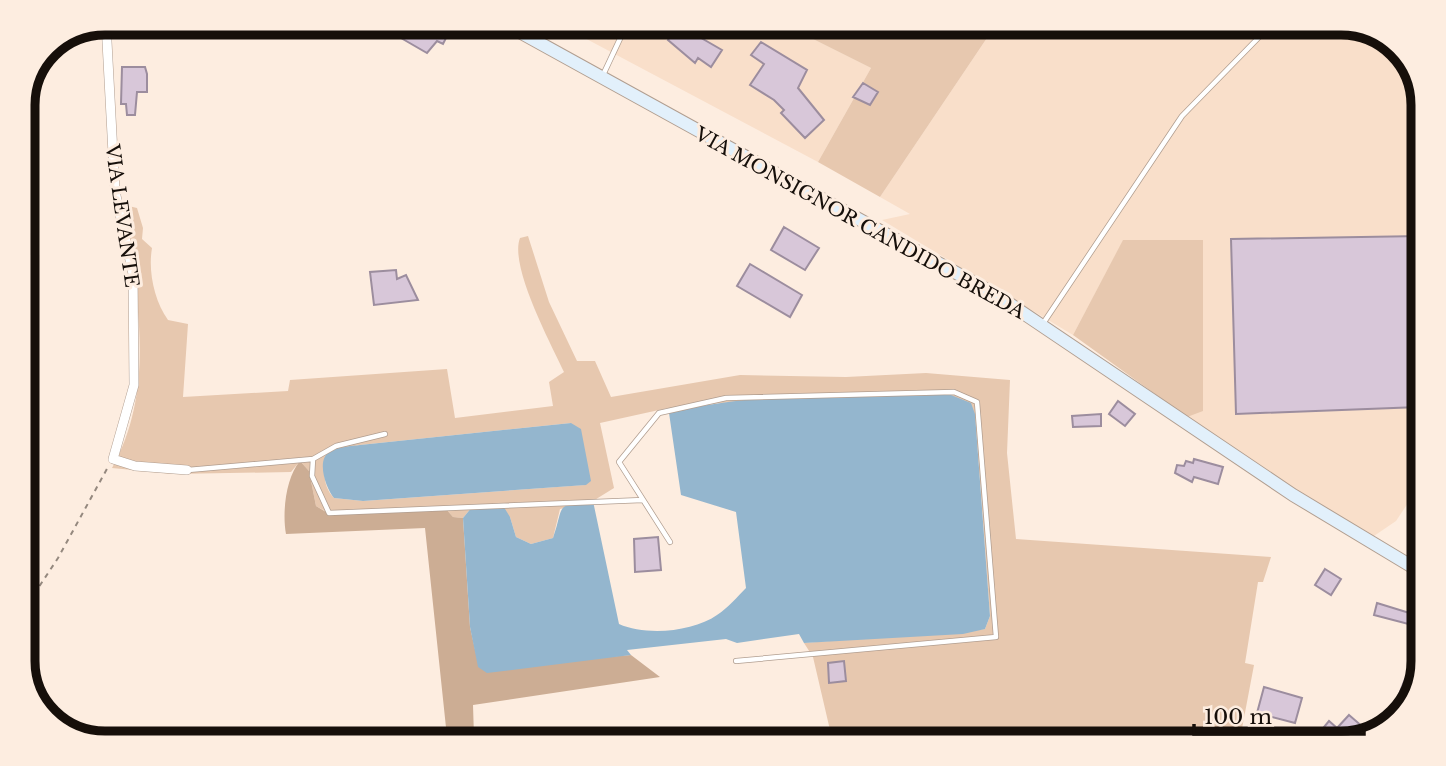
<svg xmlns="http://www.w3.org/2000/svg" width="1446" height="766" font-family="'Libre Baskerville',serif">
	<rect width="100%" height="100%" fill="#fdede0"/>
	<path fill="#f9dfca" d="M562 26 789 27 871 68 818 162Z
		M993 29 1378 31 1410 59 1423 100 1418 488 1396 521 1371 538 1278 483 1187 417 1123 241 1073 335 882 220 910 214 880 197Z"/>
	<path fill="#e7c8af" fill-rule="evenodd" d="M789 27 993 29 880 197 818 162 871 68Z
		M120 204 137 208 143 228 142 239 152 248C148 271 154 300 168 320L188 324 183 397 288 391 290 380 447 369 455 418 553 406 549 382 564 372C551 344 509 266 520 238L528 236 549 302 577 361H595L611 397 740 375 846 377 926 373 1010 380 1007 453 1016 539 1271 557 1263 582H1258L1245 663 1254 665 1240 739H1164V742L1015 741V733L946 729 830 730 813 657 804 643 985 629 990 616 975 414 890 396 766 399 700 405 669 413 668 408 600 423 614 488 593 501 560 509 553 538 531 544 516 537 510 517 472 507 463 518 453 517 446 509 408 507 332 515 316 506 309 471 300 461 291 472 174 474 112 468C157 388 138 290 120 204ZM571 423 590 480 585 485 363 501 334 498C321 484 324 469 329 451L360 445Z
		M1123 240H1203V411L1187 417 1073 335Z"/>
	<path fill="#ccad94" d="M300 461 309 471 316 506 331 515 408 507 446 509 453 517 463 518 470 627 479 667 631 655 660 677 473 705 474 737H447L425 528 286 534C282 512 286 477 300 461Z"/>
	<path fill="#94b6ce" d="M951 395 971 403 975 414 990 616 985 629 963 634 804 643 799 634 737 643 726 639 627 650 631 655 487 673 478 667 470 627 463 518 472 507 502 504 510 517 516 537 531 544 553 538C565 504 553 506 593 501L619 624C646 636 693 632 717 615 728 608 737 597 746 588L736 512 681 495 669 413C760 390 858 396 951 395Z
		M571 423 581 429 591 481 586 485 363 501 334 498C326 489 315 458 331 451 339 447 351 446 360 445Z"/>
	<path fill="#d8c7d9" stroke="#9c8d9e" stroke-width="2" d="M418 25H440L450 30 443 44 437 41 427 53 401 38 406 30 413 34Z
		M677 27H682L722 50 711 67 698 58 695 63 668 40Z
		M761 42 807 70 798 88 824 120 805 138 781 113 784 110 774 100 750 85 764 64 751 55Z
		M122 67H145L147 74V92H137L135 115H127L126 104H121Z
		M863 83 878 92 870 105 853 97Z
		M784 227 819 248 805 270 771 250Z
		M1421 236 1419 407 1236 414 1231 239Z
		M750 264 802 295 790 317 737 286Z
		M396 270 397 279 406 275 418 300 374 305 370 272Z
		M1118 401 1135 414 1125 426 1109 414Z
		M1101 414V426L1073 427 1072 416Z
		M1194 459 1223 467 1218 484 1194 477 1192 482 1175 473 1177 465 1184 466 1186 461 1193 463Z
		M658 537 661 570 635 572 634 539Z
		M1325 569 1341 579 1331 595 1315 585Z
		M1377 603 1416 615V626L1374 615Z
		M844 661 846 681 829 683 828 663Z
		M1405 679 1415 682 1411 702 1398 697Z
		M1264 687 1302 698 1295 723 1257 713Z
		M1349 715 1371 734 1342 743H1320L1315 738 1329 721 1337 728Z"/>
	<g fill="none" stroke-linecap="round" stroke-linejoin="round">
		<defs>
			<path id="lane" d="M603 75 626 26
				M1042 325 1182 116 1265 31
				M385 434 336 446 313 459 312 476 329 513 643 500
				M188 470 313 459
				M670 542 619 462 659 413 726 398 954 392 977 402 996 637 736 661"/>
			<path id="street" d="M106 23 115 191 133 274 134 385 113 459 135 466 187 470"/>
			<path id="secondary" d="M507 25 998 296 1293 495 1416 569"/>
		</defs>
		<use href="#lane" stroke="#b19e90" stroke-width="6"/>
		<use href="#street" stroke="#b19e90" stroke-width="10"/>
		<use href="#secondary" stroke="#b19e90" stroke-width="14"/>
		<path stroke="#94887e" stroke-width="2" stroke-dasharray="5 5" stroke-linecap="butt" d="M23 611 58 558 108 467
			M810 740 947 735 1062 741"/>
		<use href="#lane" stroke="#fff" stroke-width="4.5"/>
		<use href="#street" stroke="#fff" stroke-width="9"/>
		<use href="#secondary" stroke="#e2f0fb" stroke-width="12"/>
	</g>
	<g text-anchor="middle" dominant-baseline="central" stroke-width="6" stroke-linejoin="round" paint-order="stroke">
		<g font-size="19" fill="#160f0a" stroke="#fdede0">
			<text transform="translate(122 216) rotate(82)">VIA LEVANTE</text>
			<text transform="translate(860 223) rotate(29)">VIA MONSIGNOR CANDIDO BREDA</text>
		</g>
	</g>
	<path d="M0 0H1446V766H0ZM105 35H1341A70 70 0 0 1 1411 105V661A70 70 0 0 1 1341 731H105A70 70 0 0 1 35 661V105A70 70 0 0 1 105 35Z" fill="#fdede0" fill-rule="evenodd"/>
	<path fill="none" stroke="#160f0a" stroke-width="9" d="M105 35H1341A70 70 0 0 1 1411 105V661A70 70 0 0 1 1341 731H105A70 70 0 0 1 35 661V105A70 70 0 0 1 105 35Z"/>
	<path d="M1194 724v10h170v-10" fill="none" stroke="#160f0a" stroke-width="3.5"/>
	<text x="1204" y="724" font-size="21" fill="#160f0a" stroke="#fdede0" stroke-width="5" paint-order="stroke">100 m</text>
</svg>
